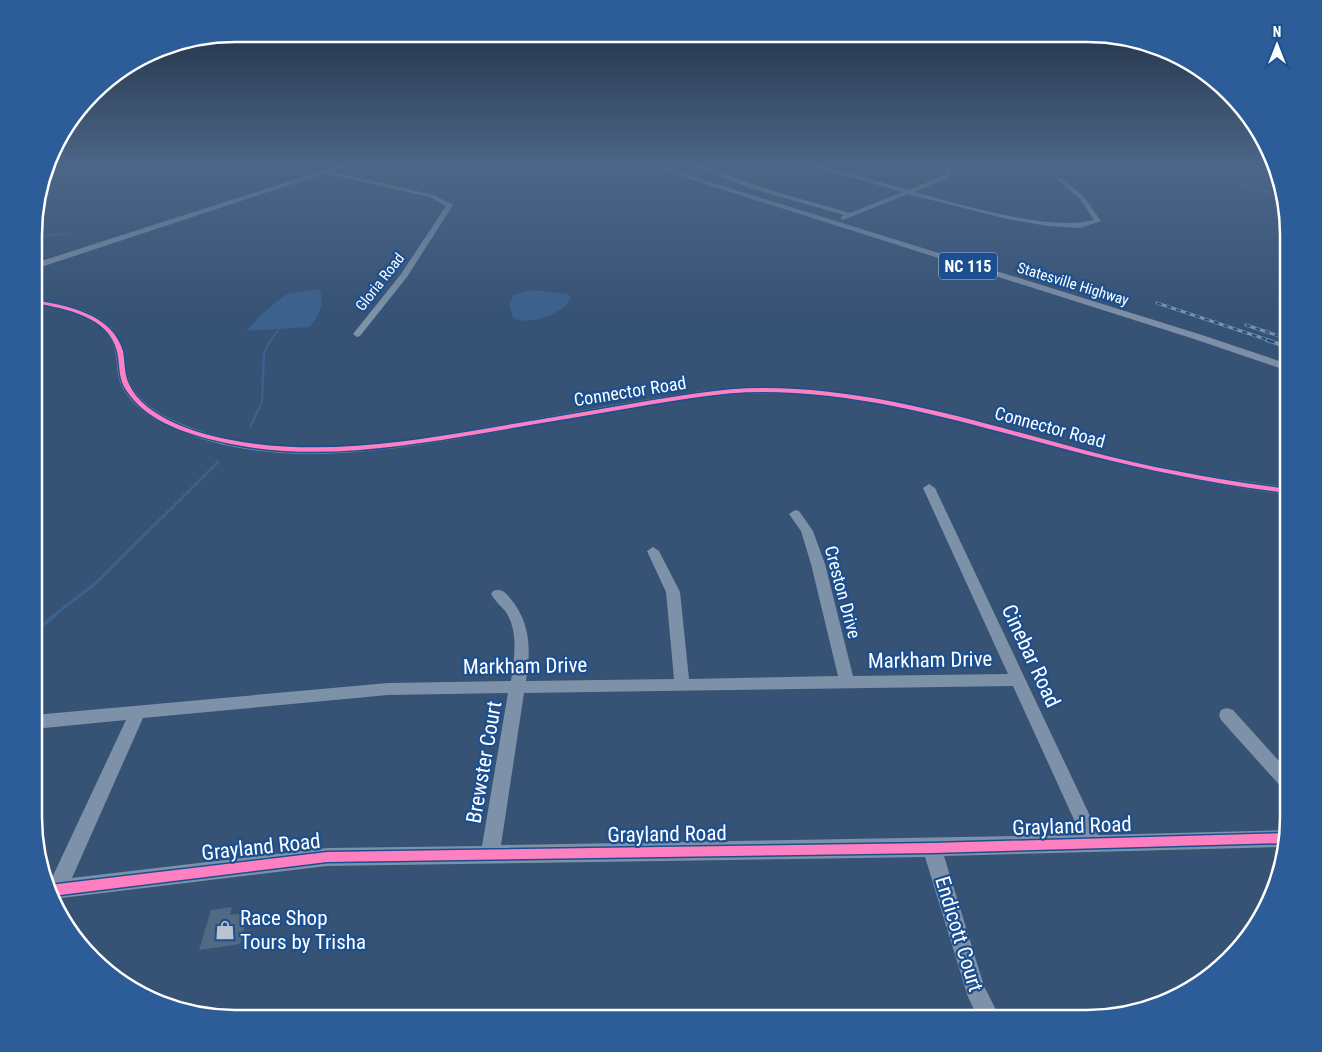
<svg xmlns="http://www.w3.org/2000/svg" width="1322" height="1052" font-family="'Roboto Condensed',sans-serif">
	<rect width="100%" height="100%" fill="#365274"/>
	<path fill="#3b618d" d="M319 289C326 302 319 317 309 327L246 331 265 311 287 294Z
		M533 290 567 294 571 297C566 314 528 326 513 318L509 305 513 295Z"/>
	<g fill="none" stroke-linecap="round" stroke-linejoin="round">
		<path stroke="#3b618d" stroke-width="2" d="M1174 165 1279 195
			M35 237 72 233
			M270 341 280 328"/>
		<path stroke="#3b618d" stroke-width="2.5" d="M250 427 262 402 264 353 271 340
			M216 464 218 462"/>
		<path stroke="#3b618d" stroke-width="3" d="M52 617 97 582 218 462"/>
		<path stroke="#3b618d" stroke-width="4" d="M35 631 54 616"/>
	</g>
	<path fill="#526984" d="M232 907 230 915 248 913 240 944 199 950 211 910Z"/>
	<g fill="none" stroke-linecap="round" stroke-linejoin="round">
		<path fill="#7d92a8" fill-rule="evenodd" d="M691 165H700L773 191 850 213 902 192 810 165H820L908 190 945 175 946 172 941 165H947L952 172 950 177 914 192C960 204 1050 232 1094 220L1080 199 1058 180 1060 177 1084 197 1101 221 1080 228 1048 226 1007 219 908 194 843 220 840 218 844 215 750 188Z
			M325 170 434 195 453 205 407 277 360 336 357 337 353 334 401 274 446 206 430 197 323 173Z
			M35 299C60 304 90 308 109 326 125 341 123 358 128 377 134 399 158 414 177 422 274 465 393 443 494 426 563 414 632 401 702 391 838 375 959 416 1088 450 1154 467 1221 479 1288 487V495C1218 486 1149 472 1080 454 952 421 837 381 702 397 634 407 565 420 497 432 393 450 269 473 169 426 147 416 122 399 118 374 116 361 117 348 109 337 94 314 60 309 35 304Z
			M929 484 935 488 1099 835 1288 830 1284 847 944 856 984 986 1000 1018H978L968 997 925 857 327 866 53 899 48 881 51 880 126 720 34 729V715L388 683 511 681C514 659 519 633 506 612 501 606 495 601 491 594L493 591C501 588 505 592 510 598 531 623 531 650 526 681L674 679 666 592 647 551 653 547 659 551 680 592 689 679 838 676 811 564 801 531 789 514 795 510 799 511 813 531 825 564 853 676 1008 674 923 488ZM1013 686 1081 835 501 845 524 693ZM508 693 482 846 327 848 72 878 143 718 388 695Z
			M1227 708 1233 710 1288 771V791L1282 788 1221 720 1219 715 1221 710Z"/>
		<path fill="#7d8ea7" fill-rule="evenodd" d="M340 165H350L35 269V263Z
			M645 165H656L1202 335 1288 364V371L1194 339Z"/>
		<defs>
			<path id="rail-far1" d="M1157 303 1271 341
				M1246 325 1288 339"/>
			<path id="rail" d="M1267 340 1288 347"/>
		</defs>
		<use href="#rail-far1" stroke="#7e92a7" stroke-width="3"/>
		<use href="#rail" stroke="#7e92a7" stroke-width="4"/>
		<use href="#rail-far1" stroke="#1b4f8f" stroke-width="2" stroke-dasharray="5" stroke-linecap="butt"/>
		<use href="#rail" stroke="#1b4f8f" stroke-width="2.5" stroke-dasharray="8" stroke-linecap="butt"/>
		<defs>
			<path id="cycleway" d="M35 300C68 306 112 314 123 351 125 362 124 374 129 384 144 418 198 434 231 440 316 456 401 443 484 429 535 420 586 412 636 403 678 396 720 388 763 388 873 388 978 422 1084 450 1151 468 1219 480 1288 489V493C1219 485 1151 471 1084 454 977 427 874 392 762 392 720 392 678 400 636 407 585 416 534 424 484 433 400 447 315 461 231 444 193 436 148 424 126 390 118 378 120 365 117 351 108 316 66 309 35 303Z
				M1287 833 1285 843 932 853 327 862 52 896 49 885 327 852 932 843Z"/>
		</defs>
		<use href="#cycleway" stroke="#1b4f8f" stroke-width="3"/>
		<use href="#cycleway" fill="#ff80c0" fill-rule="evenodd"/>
	</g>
	<linearGradient id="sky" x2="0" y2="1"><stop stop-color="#1e2d40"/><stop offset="0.53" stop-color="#4c6688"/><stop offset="1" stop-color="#4c6688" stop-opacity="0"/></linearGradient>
	<rect width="1322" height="312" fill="url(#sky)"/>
	<defs>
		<symbol id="shop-bare" viewBox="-9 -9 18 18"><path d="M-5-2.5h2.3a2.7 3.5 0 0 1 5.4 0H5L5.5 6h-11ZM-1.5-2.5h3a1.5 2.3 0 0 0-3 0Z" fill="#b9c2ce" stroke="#1b4f8f" stroke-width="2.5" paint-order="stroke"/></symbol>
	</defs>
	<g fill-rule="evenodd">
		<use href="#shop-bare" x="211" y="916" width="28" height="28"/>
	</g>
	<g text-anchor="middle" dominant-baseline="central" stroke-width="4.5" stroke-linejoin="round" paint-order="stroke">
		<g font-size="15" fill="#fff" stroke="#1b4f8f">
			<text transform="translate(380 282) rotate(-52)">Gloria Road</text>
			<text transform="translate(1073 284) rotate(17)">Statesville Highway</text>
		</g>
		<rect fill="#1b4f8f" stroke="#bbcadd" stroke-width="1" x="939" y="252.5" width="58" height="27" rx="4"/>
		<g font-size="16" font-weight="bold" fill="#fff">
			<text x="968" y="266">NC 115</text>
		</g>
		<g font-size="18" fill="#fff" stroke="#1b4f8f">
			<text transform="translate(630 391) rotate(-9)">Connector Road</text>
			<text transform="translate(1050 427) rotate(15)">Connector Road</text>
			<text transform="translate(843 592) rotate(75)">Creston Drive</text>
		</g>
		<g font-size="21" fill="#fff" stroke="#1b4f8f">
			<text transform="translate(1031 656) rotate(65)">Cinebar Road</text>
			<text transform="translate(930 660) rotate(-1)">Markham Drive</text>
			<text transform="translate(525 666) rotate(-1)">Markham Drive</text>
			<text transform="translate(484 762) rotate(-80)">Brewster Court</text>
			<text transform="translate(1072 826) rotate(-2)">Grayland Road</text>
			<text transform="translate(667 834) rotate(-1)">Grayland Road</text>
			<text transform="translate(261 847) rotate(-6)">Grayland Road</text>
			<text transform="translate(959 934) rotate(73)">Endicott Court</text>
		</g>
		<g font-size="21" fill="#fff" stroke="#1b4f8f" text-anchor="start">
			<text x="240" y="918">Race Shop<tspan x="240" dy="24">Tours by Trisha</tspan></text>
		</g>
	</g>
	<path d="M0 0H1322V1052H0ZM235 42H1087A193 193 0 0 1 1280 235V817A193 193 0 0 1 1087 1010H235A193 193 0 0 1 42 817V235A193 193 0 0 1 235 42Z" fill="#2d5d98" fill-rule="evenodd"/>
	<path fill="none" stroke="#fff" stroke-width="2.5" d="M235 42H1087A193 193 0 0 1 1280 235V817A193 193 0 0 1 1087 1010H235A193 193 0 0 1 42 817V235A193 193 0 0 1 235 42Z"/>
	<g transform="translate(1277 45)" stroke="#1b4f8f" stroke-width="4" paint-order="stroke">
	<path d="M0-4L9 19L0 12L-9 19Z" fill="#ffffff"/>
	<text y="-8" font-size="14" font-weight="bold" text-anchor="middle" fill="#ffffff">N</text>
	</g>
</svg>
